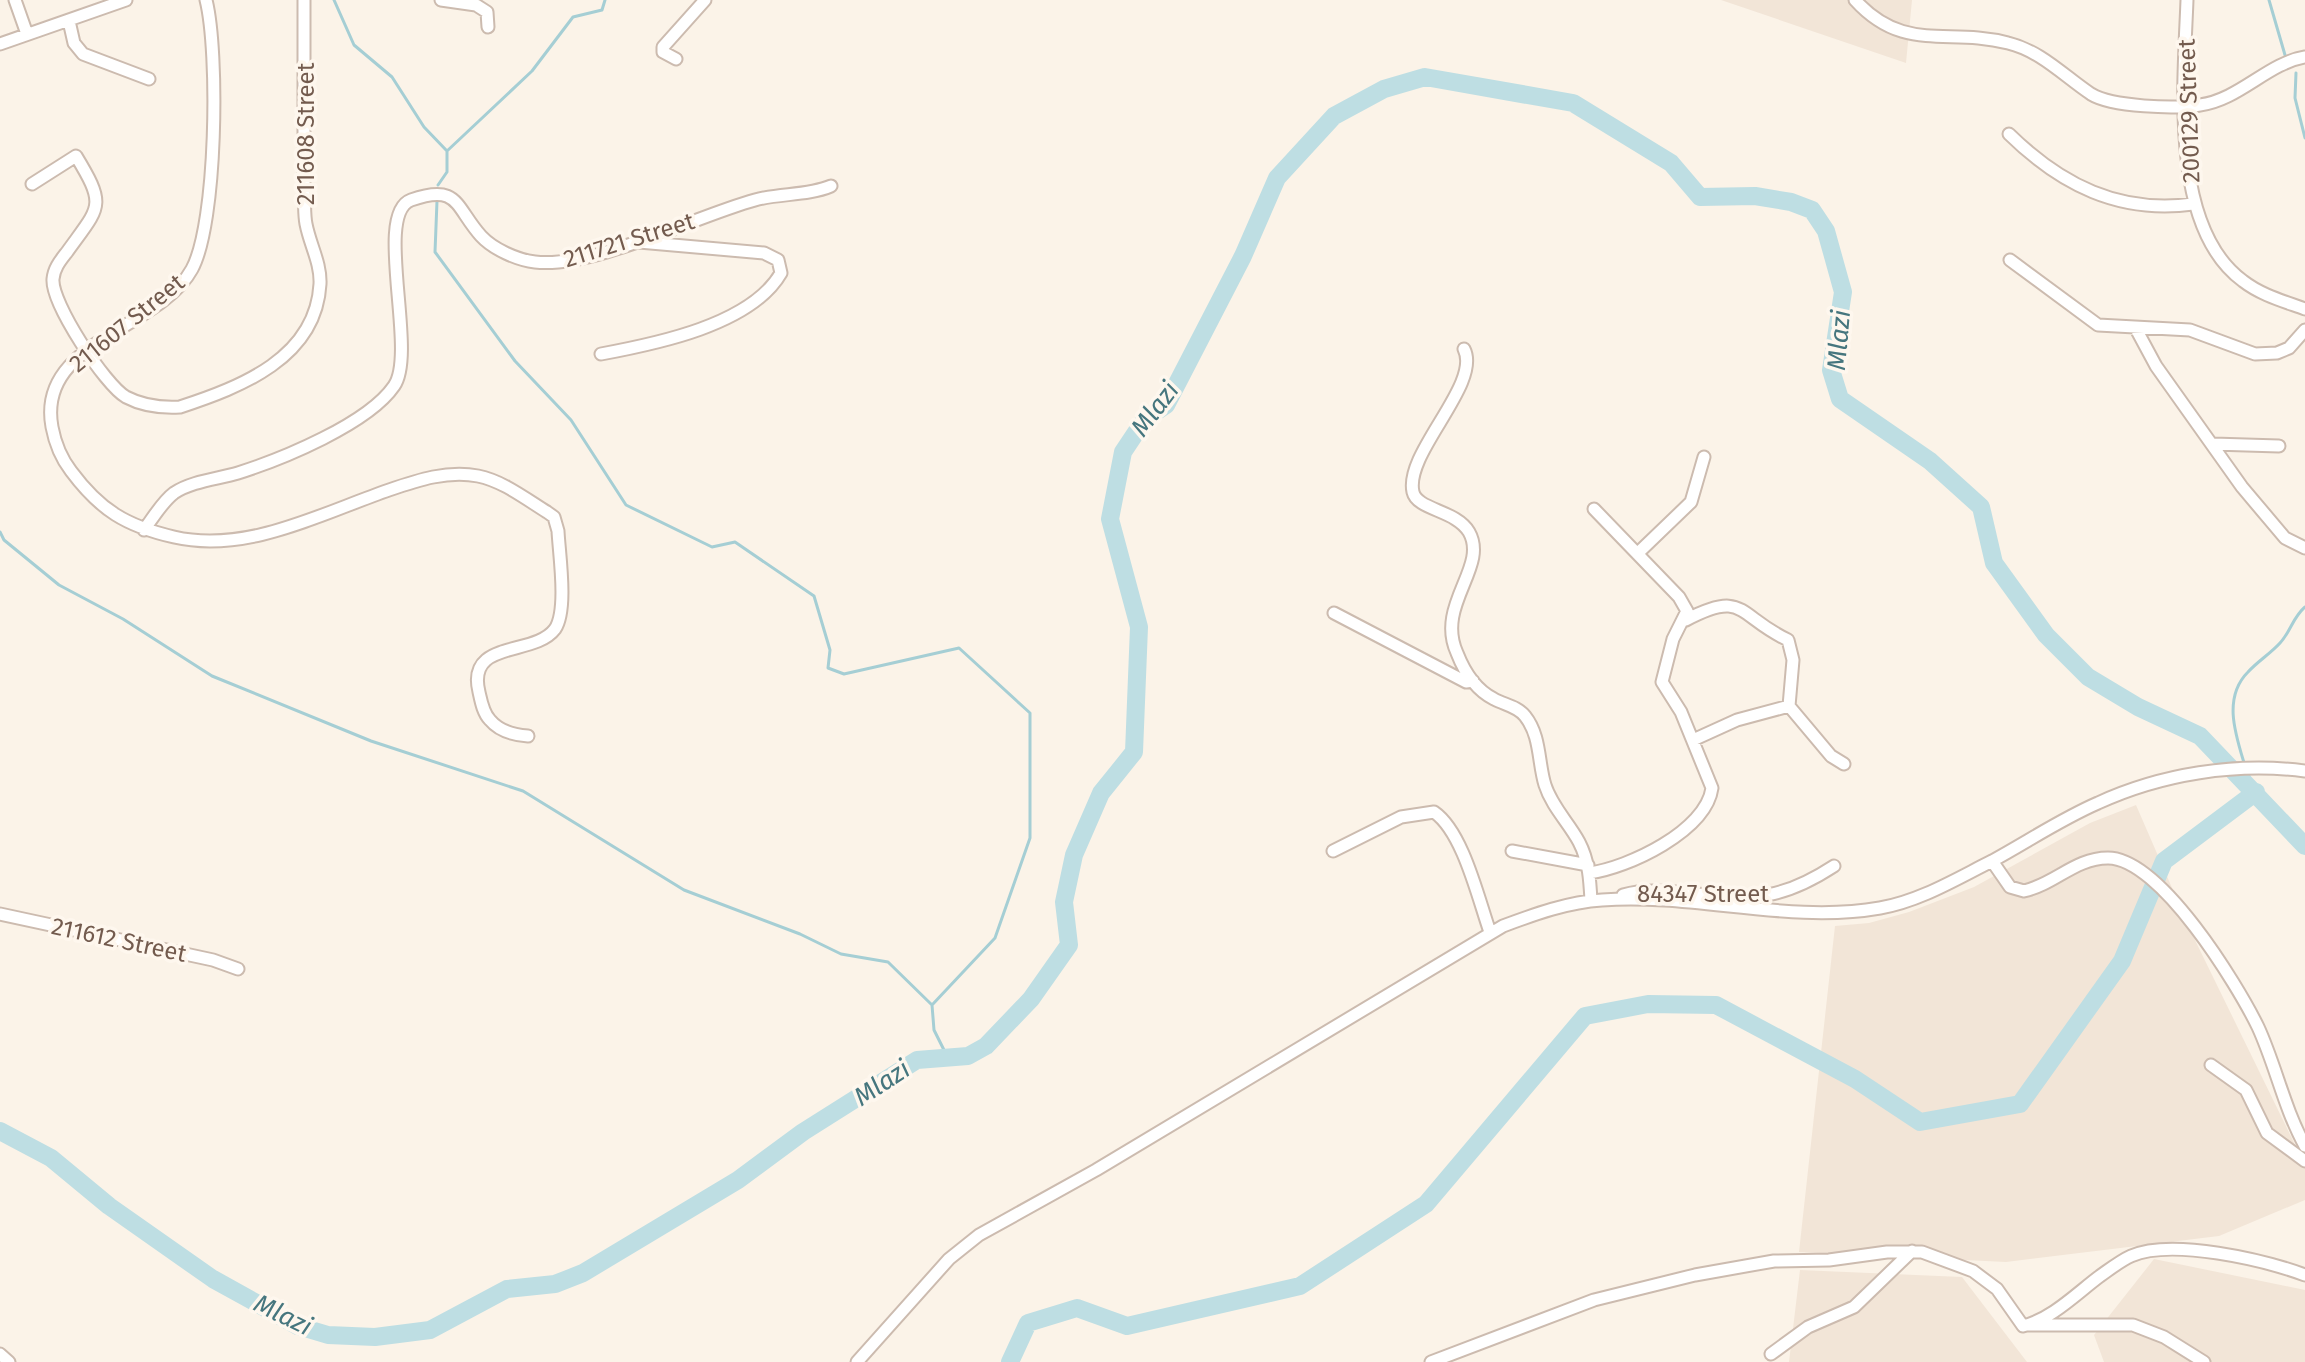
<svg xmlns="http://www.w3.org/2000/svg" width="2305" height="1362" font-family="'Fira Sans',sans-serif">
	<rect width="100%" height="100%" fill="#fbf3e8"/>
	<path fill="#f2e5d7" d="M1721 0H1912L1906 63Z
		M2136 805 2192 934 2305 1165V1200L2219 1236 2006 1262 1799 1252 1835 926 1869 923 1909 912 1974 887 2090 823Z
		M2154 1259 2305 1290V1362H2104L2094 1335Z
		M1800 1270 1962 1277 2027 1362H1789Z"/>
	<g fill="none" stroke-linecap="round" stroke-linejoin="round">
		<path stroke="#a5ced4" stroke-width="3" d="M334 0 354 45 392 77 424 127 447 151
			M2269 0 2285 55
			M2296 73 2295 98 2305 138
			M438 185 447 172V151L532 71 573 17 602 10 605 0
			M437 201 435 252 515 361 571 420 626 505 712 547 735 542 814 596 830 650 828 668 844 674 959 648 1030 713V838L995 938 932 1005
			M0 532 4 540 59 585 123 619 212 676 371 741 523 791 684 890 800 934 841 954 888 962 932 1005 934 1030 947 1056
			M2245 766C2236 736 2222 698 2248 672 2258 661 2270 654 2280 643 2291 631 2293 617 2305 607
			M2248 773 2252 788"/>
		<path stroke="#bedee3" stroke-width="18" d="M0 1131 51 1158 109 1206 213 1279 298 1326 328 1335 375 1337 430 1330 507 1289 555 1284 583 1273 738 1180 803 1132 917 1060 968 1056 986 1046 1031 999 1069 945 1064 902 1074 855 1101 793 1134 752 1139 627 1110 519 1123 452 1145 419 1166 405 1243 256 1277 178 1334 116 1384 89 1425 77 1573 103 1671 163 1700 197 1755 196 1791 202 1812 210 1826 231 1843 292 1831 370 1840 399 1930 461 1981 507 1994 563 2046 635 2088 677 2138 707 2200 736 2305 846
			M1010 1362 1028 1323 1077 1308 1127 1326 1300 1286 1426 1204 1585 1016 1648 1004 1716 1005 1855 1079 1920 1122 2020 1104 2122 961 2164 861 2256 792"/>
		<defs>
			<path id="minor" d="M15 0 27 34
				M206 0C219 52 217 223 192 269 159 330 36 341 52 427 55 443 61 458 71 471 100 510 126 526 174 537 247 554 322 513 389 490 418 480 448 470 478 476 503 481 526 499 547 512L554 517 558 531C559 553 568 610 555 629 534 657 466 639 479 692 481 701 483 713 490 720 500 732 514 735 528 736
				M441 0 476 5 487 12 488 27
				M1855 0C1904 54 1948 27 2008 43 2041 51 2064 76 2091 94 2112 107 2175 109 2200 105 2239 100 2268 63 2305 57
				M2187 0C2184 82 2169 227 2243 281 2261 295 2283 301 2305 309
				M69 21 74 43 83 54 149 79
				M0 44 126 0
				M676 59 663 52V47L705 0
				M2009 134C2061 185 2119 214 2193 204
				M32 184 76 156C107 207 100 206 67 252 60 261 54 268 53 279 51 303 105 385 126 397 143 406 162 408 180 407 241 387 316 358 320 284 321 263 310 245 306 224 304 214 305 203 304 193V0
				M2010 260 2098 325 2190 330 2255 354 2277 353 2289 348 2305 330
				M2135 327 2156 366 2242 487 2285 538 2305 548
				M1464 349C1482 384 1404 453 1413 492 1417 510 1456 510 1469 532 1489 567 1435 605 1457 653 1464 671 1476 690 1494 699 1505 705 1517 706 1525 716 1541 736 1538 763 1545 785 1552 807 1569 823 1579 842 1589 861 1590 881 1591 901
				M601 354C655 344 751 325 781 273L778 260 764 253 639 242
				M2213 444 2279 446
				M144 530C153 518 162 502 174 493 192 481 218 479 238 473 282 459 368 424 394 386 418 352 373 214 411 200 459 183 455 207 481 236 493 249 517 260 535 262 592 269 696 216 755 200 780 193 807 196 831 186
				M1638 553 1691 502 1704 457
				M1334 613 1466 682 1473 681
				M1686 620C1745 589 1737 616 1788 640L1793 660 1789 706 1831 756 1844 764
				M1693 740 1737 720 1789 706
				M1333 851 1401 817 1434 812C1463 832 1478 898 1490 932
				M1512 851 1588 865
				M1992 861 2010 887 2024 891C2055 884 2075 858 2108 858 2160 858 2237 984 2258 1027 2276 1066 2284 1108 2305 1146
				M1589 873C1628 868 1706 831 1712 788L1681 712 1662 682 1673 639 1687 611 1679 597 1594 509
				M1623 895C1648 888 1672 892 1697 894 1755 901 1785 898 1834 866
				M0 914 213 960 238 969
				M2211 1065 2246 1090 2267 1133 2305 1161
				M2029 1325H2133L2164 1337 2204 1362
				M0 1354 9 1362
				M1771 1354 1808 1327 1854 1307 1912 1251
				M857 1362 949 1259 979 1235 1096 1170 1503 926C1535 914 1568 902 1602 900 1694 893 1789 924 1880 908 1920 901 1956 879 1992 861 2027 842 2061 819 2098 803 2161 774 2236 762 2305 771
				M1431 1362 1594 1300 1695 1275 1774 1261 1829 1260 1887 1252H1922L1973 1271 1997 1289 2023 1326C2052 1319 2077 1293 2100 1276 2110 1269 2120 1261 2131 1256 2172 1238 2264 1260 2305 1275"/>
		</defs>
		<use href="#minor" stroke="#ccbbaf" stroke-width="15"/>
		<use href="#minor" stroke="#fff" stroke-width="11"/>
	</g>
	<g text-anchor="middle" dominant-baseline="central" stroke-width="7" stroke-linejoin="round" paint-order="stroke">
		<g font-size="24" fill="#735b4e" stroke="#fef7ee">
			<text transform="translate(2189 111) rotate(-92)">200129 Street</text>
			<text transform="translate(306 134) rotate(-90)">211608 Street</text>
			<text transform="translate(629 240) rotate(-17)">211721 Street</text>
			<text transform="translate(127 323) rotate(-39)">211607 Street</text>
			<text x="1703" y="894">84347 Street</text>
			<text transform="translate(119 940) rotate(12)">211612 Street</text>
		</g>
		<g font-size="26" font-style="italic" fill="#46767e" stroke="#fef7ee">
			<text transform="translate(1839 340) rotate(-85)">Mlazi</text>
			<text transform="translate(1155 409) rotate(-53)">Mlazi</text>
			<text transform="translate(882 1083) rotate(-33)">Mlazi</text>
			<text transform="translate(283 1315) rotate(26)">Mlazi</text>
		</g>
	</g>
</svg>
